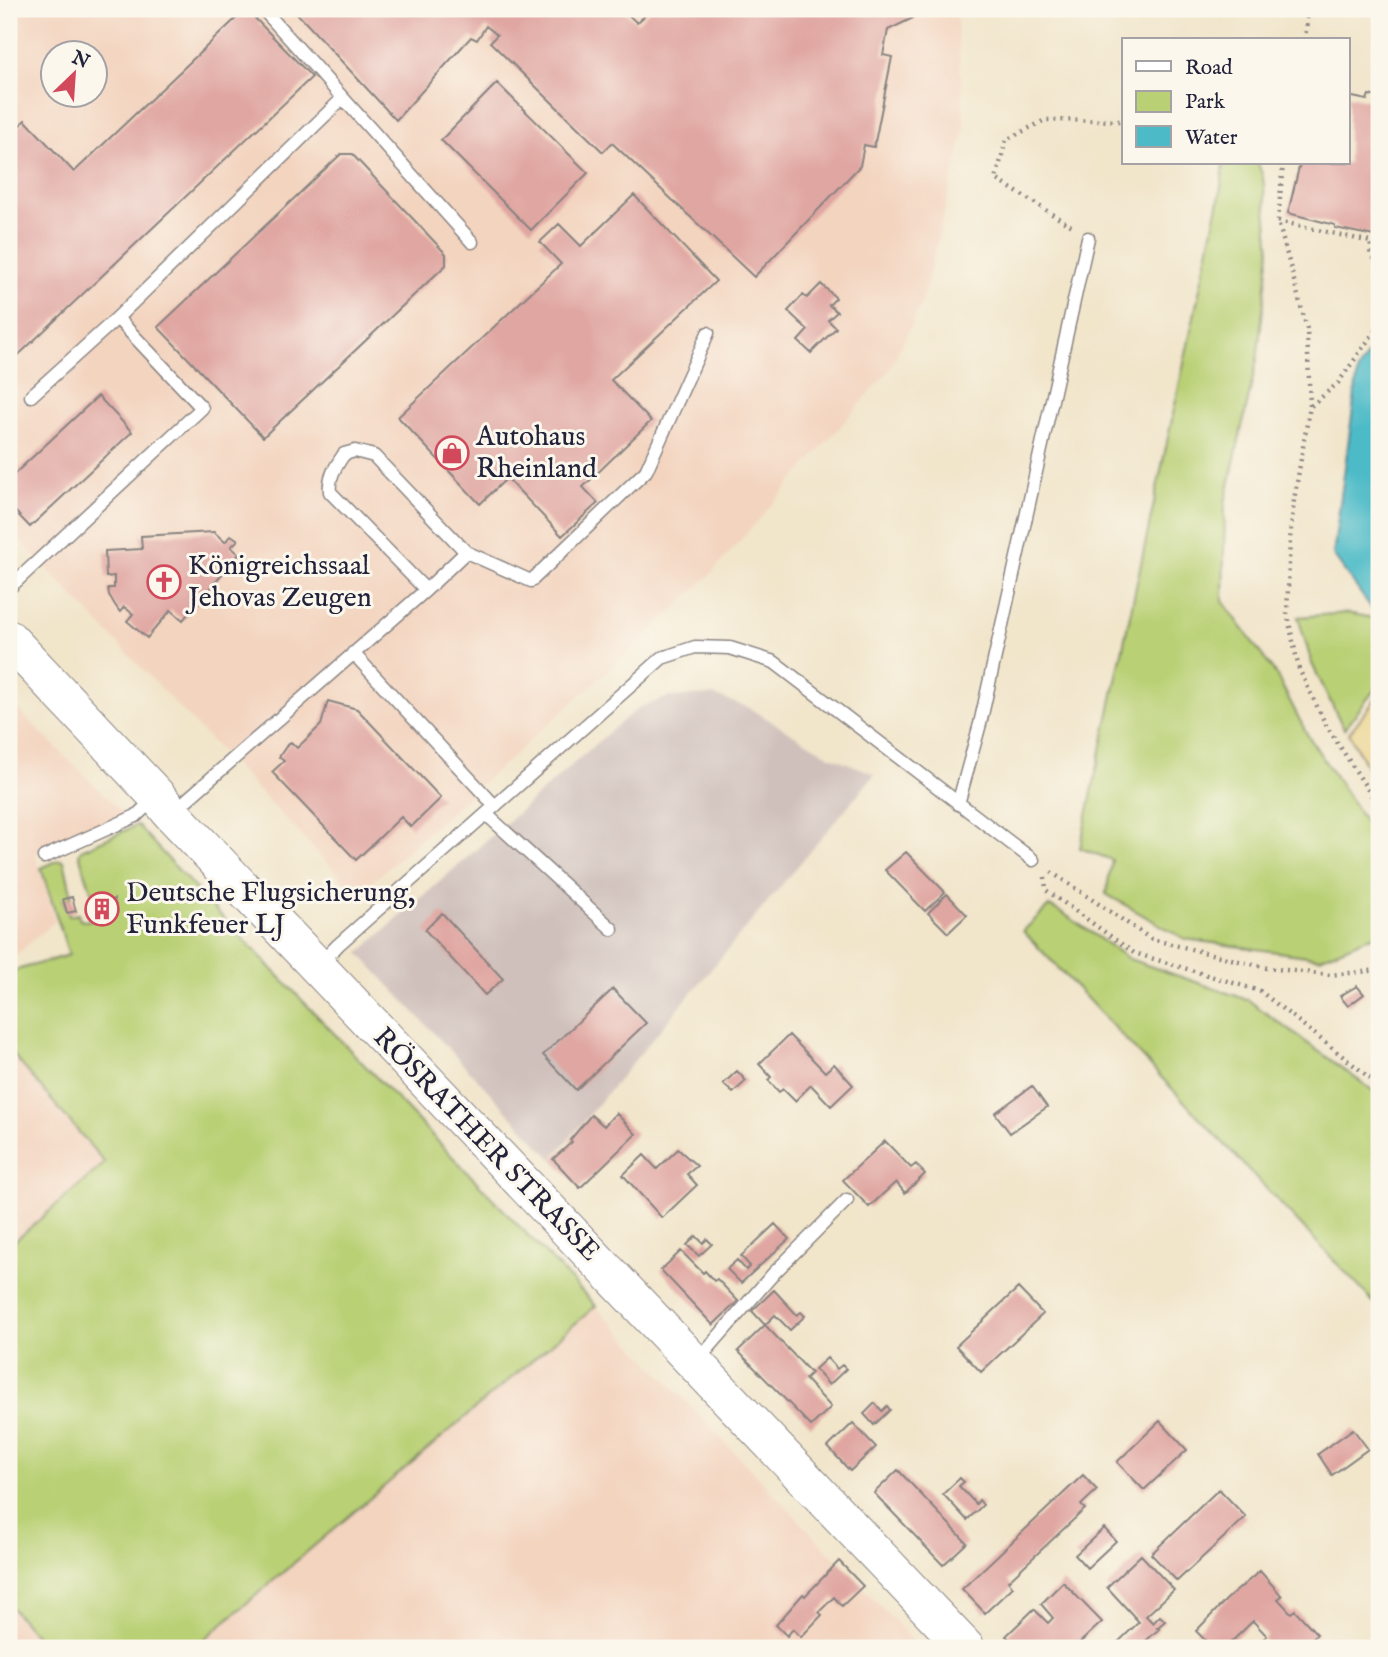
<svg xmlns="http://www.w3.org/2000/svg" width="1388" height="1657" font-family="'IM FELL English',serif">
	<rect width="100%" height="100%" fill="#fbf7ec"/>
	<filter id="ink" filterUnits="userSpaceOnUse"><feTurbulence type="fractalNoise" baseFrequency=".0143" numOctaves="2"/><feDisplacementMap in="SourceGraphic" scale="14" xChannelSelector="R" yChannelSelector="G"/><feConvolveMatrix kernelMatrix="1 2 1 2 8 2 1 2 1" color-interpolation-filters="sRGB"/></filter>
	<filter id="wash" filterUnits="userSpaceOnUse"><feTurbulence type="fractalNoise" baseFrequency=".00686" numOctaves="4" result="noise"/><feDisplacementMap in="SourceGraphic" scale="28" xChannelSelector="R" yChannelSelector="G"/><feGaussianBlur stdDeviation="1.57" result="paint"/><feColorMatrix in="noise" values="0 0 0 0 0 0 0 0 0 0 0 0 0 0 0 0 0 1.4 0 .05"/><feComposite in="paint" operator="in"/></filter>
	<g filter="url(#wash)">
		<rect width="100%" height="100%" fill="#f1e5ca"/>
		<path fill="#f3d4bf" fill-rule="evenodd" d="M9 9H956L965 129 922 302 889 371 709 576 622 658 358 895 9 529ZM52 52H94V94H52Z
			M9 701 125 815 35 853 55 921 9 961Z
			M9 1050 105 1163 9 1246Z
			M596 1306 920 1648H194Z
			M9 1605 46 1648H9Z"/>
		<path fill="#cfc0bb" d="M713 695 747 707 830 756 875 774 552 1159 359 953 608 733 638 708 669 697Z"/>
		<path fill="#b9d075" stroke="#6e7958" stroke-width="2" d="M1224 163H1258L1263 177 1270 251 1257 360 1225 503 1223 601 1277 676 1307 734 1379 843V933L1320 958 1185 939 1106 894 1112 860 1080 848 1220 195Z
			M1347 613 1379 619V684L1344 729 1312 664 1298 617Z
			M137 825 204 898 596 1306 194 1648H46L9 1605V1246L105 1163 9 1050V972L69 955 41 868 59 860 64 861 72 897 63 900 69 916 78 914 80 920 86 921 117 911 113 900 96 905 79 854 81 850Z
			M1049 906 1063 913 1129 959 1248 1000 1379 1095V1308L1023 931Z"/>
		<path fill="#eeda9e" stroke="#887e6c" stroke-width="2" d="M1379 695V787L1374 781 1349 733Z"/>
		<path fill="#4dbbc7" stroke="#386e81" stroke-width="2" d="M1379 334V619L1333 555 1358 371Z"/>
		<g id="blocks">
			<path fill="#e0a6a1" d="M246 9 312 77 9 364V136L25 120 74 172Z
				M293 9H622L637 23 652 9H909L913 18 888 30 883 55 892 57 874 147 864 145 860 166 754 277 612 143 603 152 490 42 497 35 486 26 477 40 471 37 396 120Z
				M497 83 588 173 531 230 441 140Z
				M1369 95 1379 97V237L1335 228V225L1288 213 1300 163H1348V96L1367 100Z
				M341 154H352L446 254V265L263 437 158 327Z
				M634 195 716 281 611 380 651 421 583 487 598 503 562 536 507 478 480 504 398 417 561 264 540 242 559 224 581 246Z
				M821 284 836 298 829 305 837 312 828 320 836 328 811 353 798 341 808 330 788 311 803 295 807 298Z
				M98 396 132 432 30 527 9 505V479Z
				M214 532 225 542 231 535 238 540 231 547 239 554 183 620 171 610 147 638 127 621 133 614 124 607 120 612 115 605 109 595 108 588H114V576L106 577 105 551 142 549 141 536Z
				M328 701 357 709 441 798 411 827 401 817 356 860 272 772 284 761 279 757 287 745 291 742 297 748 321 725Z
				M906 852 945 892 925 911 885 870Z
				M947 894 967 915 948 933 928 913Z
				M72 897 76 911 67 913 63 899Z
				M114 899 117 911 90 919 86 908Z
				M442 913 503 979 485 995 425 930Z
				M1357 986 1364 994 1348 1006 1340 996Z
				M613 989 646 1023 576 1090 543 1055Z
				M789 1035 825 1072 834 1064 853 1085 831 1106 811 1085 795 1101 783 1089 779 1092 768 1080 771 1077 759 1064Z
				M737 1071 746 1081 733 1093 723 1084Z
				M1032 1086 1047 1107 1010 1133 995 1113Z
				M616 1113 636 1134 580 1188 553 1159 572 1142 570 1140 591 1115 604 1126Z
				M885 1141 911 1168 916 1164 925 1174 905 1193 896 1182 869 1207 843 1180Z
				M678 1149 697 1166 687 1174 697 1185 662 1218 623 1175 644 1155 657 1169Z
				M775 1224 789 1239 741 1283 727 1269 737 1260 746 1270 750 1266 741 1256Z
				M696 1236 703 1243 707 1239 712 1244 699 1256 687 1245Z
				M681 1251 703 1273 705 1271 714 1281 717 1279 738 1301 713 1325 661 1270Z
				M1018 1288 1043 1314 981 1372 956 1346Z
				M774 1290 797 1315 801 1312 805 1316 790 1330 775 1315 765 1325 752 1311Z
				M765 1325 811 1373 805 1379 831 1407 811 1426 738 1351Z
				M827 1358 837 1369 842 1365 846 1369 829 1385 815 1369Z
				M875 1403 882 1411 887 1406 890 1410 874 1425 864 1414Z
				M1160 1421 1187 1450 1144 1490 1117 1462Z
				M853 1423 876 1447 850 1471 828 1447Z
				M1353 1429 1368 1449 1332 1475 1318 1454Z
				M898 1470 967 1543 943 1565 874 1493Z
				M1083 1475 1097 1490 1081 1505 1085 1509 1008 1581 1013 1587 985 1613 962 1589Z
				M960 1478 964 1482 959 1486 976 1504 979 1500 983 1505 967 1520 943 1494Z
				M1219 1489 1246 1517 1177 1581 1151 1554Z
				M1104 1528 1116 1541 1087 1568 1075 1555Z
				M1141 1555 1174 1590 1146 1616 1153 1623 1160 1616 1165 1621 1157 1628 1159 1629 1138 1648H1112L1139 1622 1107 1587Z
				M839 1561 863 1586 842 1606 834 1597 819 1612 822 1615 801 1637 793 1629 787 1636 776 1625 803 1594 805 1596Z
				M1260 1571 1282 1596 1278 1599 1291 1613 1295 1610 1317 1634 1302 1648H1272L1263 1639 1267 1636 1253 1621 1225 1648H1213L1196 1631 1227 1599Z
				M1063 1582 1102 1622 1074 1648H1018L1006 1636 1034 1609 1048 1623 1053 1618 1041 1604Z"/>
		</g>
	</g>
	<g filter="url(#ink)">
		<use href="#blocks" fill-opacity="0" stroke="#8a8482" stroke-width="2"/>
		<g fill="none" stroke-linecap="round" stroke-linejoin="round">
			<defs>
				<path id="service" d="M263 9 472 242
					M117 318 343 98
					M9 588 202 408 117 318 31 396
					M426 590 330 492C328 477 336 466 344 454L355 451 374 456 466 552
					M353 653 495 806
					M958 804 980 724 1088 238
					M174 811 426 590 466 552 531 581 646 471 708 333
					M486 814 612 929
					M44 857 136 816 154 799
					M320 964 338 945 662 658 695 647 730 648 774 662 1033 860
					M697 1361 774 1273 847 1200"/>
				<path id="secondary" d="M9 639 157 796 171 813 966 1648"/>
			</defs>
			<use href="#service" stroke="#8a8482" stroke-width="15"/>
			<use href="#secondary" stroke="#8a8482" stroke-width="39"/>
			<path stroke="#8a8482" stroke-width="4.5" stroke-dasharray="2 5" stroke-linecap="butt" d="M1305 40 1308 9
				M1283 163 1278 221 1307 329 1310 406 1294 500 1290 539 1287 613 1299 669 1326 725 1379 807
				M1278 221 1371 242 1370 254 1379 264
				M1071 226 996 179 1006 140 1045 120 1124 121
				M1311 406 1338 383 1379 325
				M1051 872 1151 939 1267 968 1330 975 1379 970
				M1045 877 1046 890 1134 953 1260 991 1379 1085"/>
			<use href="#service" stroke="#fff" stroke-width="12"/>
			<use href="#secondary" stroke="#fff" stroke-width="37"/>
		</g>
	</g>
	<defs>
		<symbol id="shop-ring" viewBox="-11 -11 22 22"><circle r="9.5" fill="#fbf7ec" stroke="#d1495b" stroke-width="1.5"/><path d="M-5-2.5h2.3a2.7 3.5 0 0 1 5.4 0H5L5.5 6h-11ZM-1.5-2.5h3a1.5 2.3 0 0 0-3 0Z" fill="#d1495b"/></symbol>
		<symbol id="church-ring" viewBox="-11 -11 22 22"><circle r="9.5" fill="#fbf7ec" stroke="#d1495b" stroke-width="1.5"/><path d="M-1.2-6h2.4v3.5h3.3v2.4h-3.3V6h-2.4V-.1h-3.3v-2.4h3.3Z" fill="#d1495b"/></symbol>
		<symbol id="building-ring" viewBox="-11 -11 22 22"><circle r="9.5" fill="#fbf7ec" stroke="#d1495b" stroke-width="1.5"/><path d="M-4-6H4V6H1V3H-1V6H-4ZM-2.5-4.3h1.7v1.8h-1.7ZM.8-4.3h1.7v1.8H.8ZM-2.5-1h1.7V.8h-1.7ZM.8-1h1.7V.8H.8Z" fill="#d1495b"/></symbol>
	</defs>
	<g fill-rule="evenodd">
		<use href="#shop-ring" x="433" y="434" width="38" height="38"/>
		<use href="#church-ring" x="145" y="563" width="38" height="38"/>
		<use href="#building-ring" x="83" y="890" width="38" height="38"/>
	</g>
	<g text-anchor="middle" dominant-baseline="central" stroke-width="6" stroke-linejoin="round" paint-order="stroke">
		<g font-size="28" fill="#22223b" stroke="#fbf7ec" text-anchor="start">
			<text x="476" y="437">Autohaus<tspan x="476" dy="32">Rheinland</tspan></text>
			<text x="188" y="566">Königreichssaal<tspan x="188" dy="32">Jehovas Zeugen</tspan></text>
			<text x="126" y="893">Deutsche Flugsicherung,<tspan x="126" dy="32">Funkfeuer LJ</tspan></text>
		</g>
		<g font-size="28" fill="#22223b" stroke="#fbf7ec">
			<text transform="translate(486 1145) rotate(46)">RÖSRATHER STRASSE</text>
		</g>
	</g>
	<rect width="1388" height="1657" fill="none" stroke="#fbf7ec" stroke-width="35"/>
	<rect x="1122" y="38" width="228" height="126" fill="#fbf7ec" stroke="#a4a2a5" stroke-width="2"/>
	<rect x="1136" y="61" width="35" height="10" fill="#ffffff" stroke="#a4a2a5" stroke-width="2"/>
	<text x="1185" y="74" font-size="21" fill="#22223b">Road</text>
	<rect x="1136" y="91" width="35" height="21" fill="#b9d075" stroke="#a4a2a5" stroke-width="2"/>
	<text x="1185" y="108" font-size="21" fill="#22223b">Park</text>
	<rect x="1136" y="126" width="35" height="21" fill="#4dbbc7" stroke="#a4a2a5" stroke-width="2"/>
	<text x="1185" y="144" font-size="21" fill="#22223b">Water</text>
	<g transform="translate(74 74) rotate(25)"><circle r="33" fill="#fbf7ec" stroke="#a4a2a5" stroke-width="2"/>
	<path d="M0-5L12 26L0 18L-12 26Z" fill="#d1495b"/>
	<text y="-10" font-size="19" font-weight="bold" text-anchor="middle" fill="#22223b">N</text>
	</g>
</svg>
